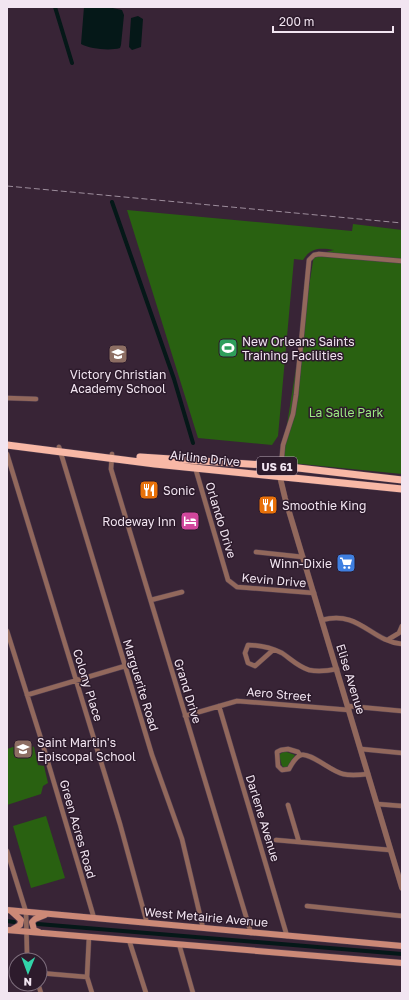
<svg xmlns="http://www.w3.org/2000/svg" width="409" height="1000" font-family="'Golos Text',sans-serif">
	<rect width="100%" height="100%" fill="#382436"/>
	<path fill="#296111" d="M127 210 352 231 353 224 402 230V474L281 462 314 255 334 250C321 248 311 247 303 260L294 259 278 436 272 445 198 438Z
		M25 743 34 747 38 765 44 766 48 783 43 786 41 794 7 805V749Z
		M284 751 295 755 288 767 285 768 282 766 279 755Z
		M46 816 65 878 31 888 13 826Z"/>
	<path fill="#051818" d="M84 7H108L122 10 124 15 121 45 120 48C110 51 90 49 81 44Z
		M138 16 143 19 141 47 132 50 129 47 131 18Z"/>
	<g fill="none" stroke-linecap="round" stroke-linejoin="round">
		<path stroke="#051818" stroke-width="4" d="M55 7 72 63
			M112 202 174 379 193 443
			M7 921 14 922
			M38 924 402 954"/>
		<defs>
			<path id="minor" d="M7 398 36 399
				M59 447 152 755 182 839 203 928
				M7 454 120 824 147 923
				M112 454 111 469 251 933
				M193 460 228 580 237 587 314 593
				M281 466 283 445 293 414 296 395 309 260 314 255 319 254 402 261
				M256 552 303 557
				M151 600 182 592
				M322 620C360 610 370 641 402 644
				M7 631 42 742 94 918
				M389 639 399 633 402 626
				M273 650 255 666 248 663 245 653 248 645C259 645 272 648 282 653 291 659 297 666 309 670 318 672 327 671 337 669
				M27 695 125 666
				M219 706 287 936
				M348 706 402 711
				M185 716 237 701 349 710
				M361 749 402 753
				M300 755 298 752 288 749 281 750 277 752 278 766 282 770 289 769C292 764 295 757 301 755 310 752 332 772 343 774 351 776 360 775 368 774
				M377 804 402 806
				M288 805 299 842
				M276 840 390 850
				M7 851 26 912 27 953 30 960
				M307 906 402 916
				M89 937 87 977 92 993
				M129 940 146 993
				M179 944 193 993
				M40 973 87 977
				M38 984 41 993"/>
			<path id="tertiary" d="M281 466 280 477 285 498 402 888"/>
			<path id="secondary" d="M7 910 402 946
				M11 911 21 920 20 925 13 929
				M7 930 402 963
				M39 932 34 930 32 922 35 919 45 915"/>
			<path id="trunk" d="M7 445 155 464 402 489
				M140 457 281 466 402 480"/>
		</defs>
		<use href="#minor" stroke="#523f50" stroke-width="5.5"/>
		<use href="#tertiary" stroke="#523f50" stroke-width="6"/>
		<use href="#secondary" stroke="#523f50" stroke-width="7"/>
		<use href="#trunk" stroke="#523f50" stroke-width="8"/>
		<use href="#minor" stroke="#92685c" stroke-width="4.5"/>
		<use href="#tertiary" stroke="#92685c" stroke-width="5.5"/>
		<use href="#secondary" stroke="#cc8977" stroke-width="6"/>
		<use href="#trunk" stroke="#f8b8a6" stroke-width="7"/>
		<path stroke="#9d8d9c" stroke-width="1" stroke-dasharray="6 3" stroke-linecap="butt" d="M7 186 402 223"/>
	</g>
	<defs>
		<symbol id="stadium-square" viewBox="-11 -11 22 22"><rect x="-9" y="-9" width="18" height="18" rx="4" fill="#2e9e5b" stroke="#2d1b2c"/><path d="M0-5a6.5 5 0 1 0 0 10a6.5 5 0 1 0 0-10ZM-3.5-1.8h7v3.6h-7Z" fill="#fff"/></symbol>
		<symbol id="school-square" viewBox="-11 -11 22 22"><rect x="-9" y="-9" width="18" height="18" rx="4" fill="#8d6e63" stroke="#2d1b2c"/><path d="M0-5L7-2L0 1L-7-2ZM-4 1L0 2.5L4 1V4Q0 6-4 4Z" fill="#fff"/></symbol>
		<symbol id="restaurant-square" viewBox="-11 -11 22 22"><rect x="-9" y="-9" width="18" height="18" rx="4" fill="#e8710a" stroke="#2d1b2c"/><path d="M-5-6h1v4h1v-4h1v4h1v-4h1v5L-1.5 .5V6h-2V.5L-5-1ZM5-6V6H3V1.5H1.5Q1.5-4 5-6Z" fill="#fff"/></symbol>
		<symbol id="hotel-square" viewBox="-11 -11 22 22"><rect x="-9" y="-9" width="18" height="18" rx="4" fill="#d1479c" stroke="#2d1b2c"/><path d="M-6-4.5h1.5V1H6V5H4.5V3h-9V5H-6ZM-4 0a1.8 1.8 0 1 1 3.6 0ZM.5 0V-2.5h3Q6-2.5 6 0Z" fill="#fff"/></symbol>
		<symbol id="supermarket-square" viewBox="-11 -11 22 22"><rect x="-9" y="-9" width="18" height="18" rx="4" fill="#3f7fe0" stroke="#2d1b2c"/><path d="M-6-5.5h2.5l.6 2H6L4.5 2H-2.5L-4.4-4H-6ZM-1.5 3.2a1.3 1.3 0 1 0 .1 0ZM3 3.2a1.3 1.3 0 1 0 .1 0Z" fill="#fff"/></symbol>
	</defs>
	<g fill-rule="evenodd">
		<use href="#stadium-square" x="217" y="337" width="22" height="22"/>
		<use href="#school-square" x="107" y="343" width="22" height="22"/>
		<use href="#restaurant-square" x="138" y="479" width="22" height="22"/>
		<use href="#restaurant-square" x="257" y="494" width="22" height="22"/>
		<use href="#hotel-square" x="179" y="510" width="22" height="22"/>
		<use href="#supermarket-square" x="335" y="552" width="22" height="22"/>
		<use href="#school-square" x="12" y="738" width="22" height="22"/>
	</g>
	<g text-anchor="middle" dominant-baseline="central" stroke-width="3" stroke-linejoin="round" paint-order="stroke">
		<rect fill="#2d1b2c" stroke="#b7a8b6" stroke-width="1" x="257" y="457" width="40" height="18" rx="3"/>
		<g font-size="11" font-weight="bold" fill="#f2e5f1">
			<text x="277" y="466">US 61</text>
		</g>
		<g font-size="12" fill="#f2e5f1" stroke="#2d1b2c" text-anchor="start">
			<text x="242" y="341">New Orleans Saints<tspan x="242" dy="14">Training Facilities</tspan></text>
			<text x="118" y="374" text-anchor="middle">Victory Christian<tspan x="118" dy="14">Academy School</tspan></text>
			<text x="163" y="490">Sonic</text>
			<text x="282" y="505">Smoothie King</text>
			<text x="176" y="521" text-anchor="end">Rodeway Inn</text>
			<text x="332" y="563" text-anchor="end">Winn-Dixie</text>
			<text x="37" y="742">Saint Martin's<tspan x="37" dy="14">Episcopal School</tspan></text>
		</g>
		<g font-size="12" fill="#9ceb82" stroke="#2d1b2c">
			<text x="346" y="412">La Salle Park</text>
		</g>
		<g font-size="12" fill="#f2e5f1" stroke="#2d1b2c">
			<text transform="translate(205 458) rotate(6)">Airline Drive</text>
			<text transform="translate(221 520) rotate(73)">Orlando Drive</text>
			<text transform="translate(274 580) rotate(5)">Kevin Drive</text>
			<text transform="translate(351 679) rotate(73)">Elise Avenue</text>
			<text transform="translate(88 685) rotate(73)">Colony Place</text>
			<text transform="translate(141 685) rotate(73)">Marguerite Road</text>
			<text transform="translate(188 691) rotate(73)">Grand Drive</text>
			<text transform="translate(279 694) rotate(5)">Aero Street</text>
			<text transform="translate(263 818) rotate(73)">Darlene Avenue</text>
			<text transform="translate(78 829) rotate(74)">Green Acres Road</text>
			<text transform="translate(206 917) rotate(5)">West Metairie Avenue</text>
		</g>
	</g>
	<rect width="409" height="1000" fill="none" stroke="#f2e5f1" stroke-width="16"/>
	<g transform="translate(28 972) rotate(181)"><circle r="19" fill="#2d1b2c" stroke="#7c6c7b"/>
	<path d="M0-3L7 15L0 10L-7 15Z" fill="#32d4a9"/>
	<text y="-6" font-size="11" font-weight="bold" text-anchor="middle" fill="#f2e5f1">N</text>
	</g>
	<path d="M273 26v6h120v-6" fill="none" stroke="#f2e5f1" stroke-width="2"/>
	<text x="279" y="26" font-size="12" fill="#f2e5f1" stroke="#2d1b2c" stroke-width="3" paint-order="stroke">200 m</text>
</svg>
